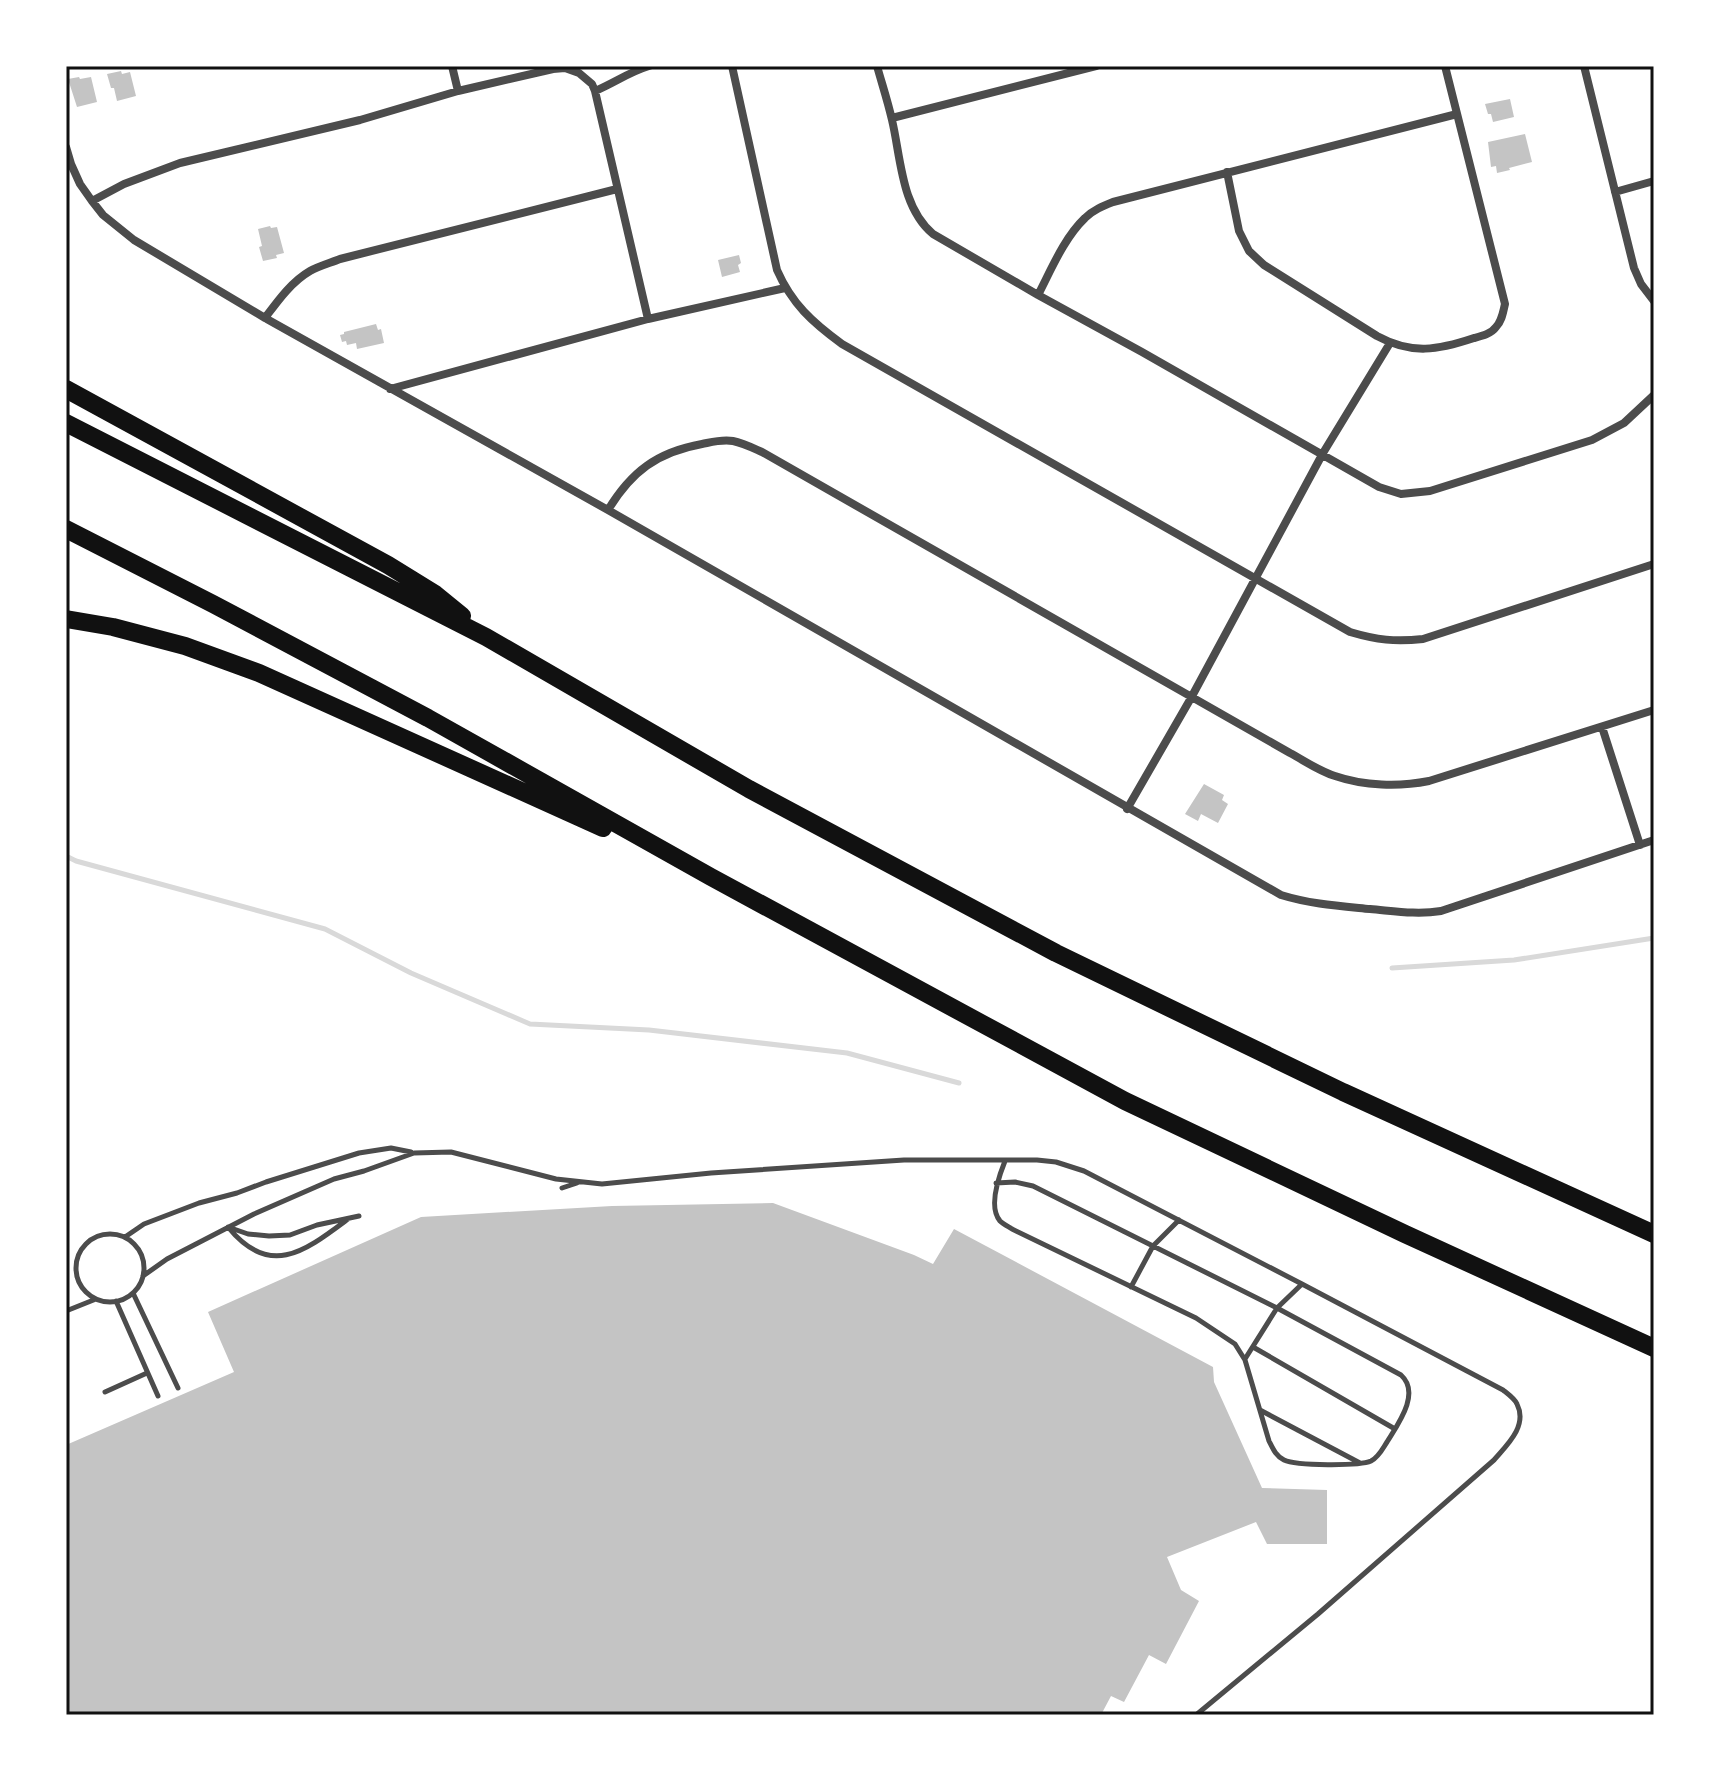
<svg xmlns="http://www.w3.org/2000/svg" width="1720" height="1781" font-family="Overpass,sans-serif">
	<rect width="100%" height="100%" fill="#fff"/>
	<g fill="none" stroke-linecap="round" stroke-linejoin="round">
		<path stroke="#d9d9d9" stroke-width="5" d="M66 856 76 861 325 929 411 973 530 1024 649 1030 847 1053 959 1083
			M1392 968 1514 960 1654 938"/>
	</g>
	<path fill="#c4c4c4" d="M121 71 122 74 130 72 136 96 117 101 114 88H111L107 74Z
		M79 77 80 79 91 77 97 102 77 107 68 79Z
		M1510 99 1514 117 1493 122 1491 114H1488L1485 104Z
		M1525 134 1532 162 1509 168 1510 170 1497 173 1496 166 1491 167 1488 142Z
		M270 226 271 228 277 227 284 253 276 255 277 258 263 261 259 247 262 246 258 229Z
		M739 255 741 263 738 265 740 272 722 277 718 260Z
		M376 324 378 330 381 329 384 343 357 349 356 343 347 345 346 341 342 342 340 335 344 334V332Z
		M1204 784 1224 795 1222 800 1228 804 1218 823 1201 814 1198 821 1185 814Z
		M773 1203 914 1255 933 1264 954 1229 1213 1367 1214 1382 1262 1488 1327 1490V1544H1267L1256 1522 1167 1557 1181 1590 1199 1601 1166 1664 1149 1655 1124 1702 1111 1696 1102 1713 1098 1715H66V1445L234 1372 208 1312 421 1217 612 1206Z"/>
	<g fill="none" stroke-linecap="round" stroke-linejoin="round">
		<path stroke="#4c4c4c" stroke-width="5" d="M996 1183 1015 1182 1033 1186 1277 1308 1401 1375C1421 1393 1398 1424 1387 1442 1383 1448 1379 1457 1371 1461 1360 1466 1296 1466 1284 1460 1276 1456 1273 1449 1269 1441L1245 1360 1235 1344 1196 1318 1012 1229C1009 1227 1003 1224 1000 1221 988 1207 999 1176 1005 1161
			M562 1188 577 1183
			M348 1219C305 1251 270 1279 228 1227L248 1234 269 1236 290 1235 317 1225 359 1216
			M76 1268a34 34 0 1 1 68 0a34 34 0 1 1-68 0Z
			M125 1237 144 1224 199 1203 237 1193 266 1182 359 1153 391 1148 411 1152
			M143 1276 167 1259 254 1214 334 1179 364 1171 414 1153 451 1152 556 1179 602 1184 711 1173 904 1160H1037L1056 1162 1084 1171 1302 1284 1503 1390C1508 1394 1515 1399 1517 1404 1528 1426 1507 1445 1494 1460L1318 1614 1196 1715
			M1131 1287 1153 1246 1179 1220
			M133 1293 178 1388
			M116 1301 158 1396
			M66 1311 96 1299
			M1253 1347 1395 1429
			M1245 1359 1277 1308 1302 1284
			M105 1392 147 1373
			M1260 1410 1360 1463"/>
		<path stroke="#4c4c4c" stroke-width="8" d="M452 66 458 91
			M732 66 777 270C792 304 812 322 842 344L1350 632C1377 640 1395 642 1423 639L1654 564
			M877 66C882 84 888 102 892 120 901 158 901 207 933 234L1038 295 1142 352 1379 487 1401 494 1430 491 1592 440 1624 423 1654 395
			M1584 66 1634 268 1641 284 1654 301
			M595 91C614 83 629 72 649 66
			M892 118 1096 66
			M66 147 71 164 80 184 92 201 103 215 134 240 265 318 608 510 1281 895C1310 904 1340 906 1370 909 1394 911 1417 915 1441 911L1654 840
			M1227 172 1239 231 1249 251 1264 265 1377 336C1412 355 1438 350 1474 338 1482 336 1491 334 1496 327 1502 321 1503 312 1505 304L1445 66
			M1615 192 1654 181
			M92 201 124 184 180 163 360 120 458 91 553 69 565 68 579 73 592 84 595 91 648 319
			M1038 295C1051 270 1064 238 1085 218 1093 210 1103 206 1113 202L1457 114
			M265 318C277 302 291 282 310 271 319 266 330 263 340 259L617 189
			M390 389 648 319 785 288
			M608 510C631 472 657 452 702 444 712 442 722 439 733 441 743 443 753 448 762 452L1290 753C1305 761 1319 771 1335 776 1364 786 1399 787 1429 781L1654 710
			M1602 727 1640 845
			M1127 809 1191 698 1323 453 1390 343"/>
		<path stroke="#111" stroke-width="18" d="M66 389 388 565 435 594 462 616
			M66 423 486 637 749 789 1056 953 1343 1092 1654 1234
			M66 529 213 604 428 718 711 877 1125 1101 1405 1234 1654 1348
			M66 619 113 627 185 646 259 673 603 828"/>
	</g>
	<rect width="1720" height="1781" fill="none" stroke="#ffffff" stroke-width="136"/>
	<rect x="68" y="68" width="1584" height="1645" fill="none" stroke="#111" stroke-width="3"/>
</svg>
